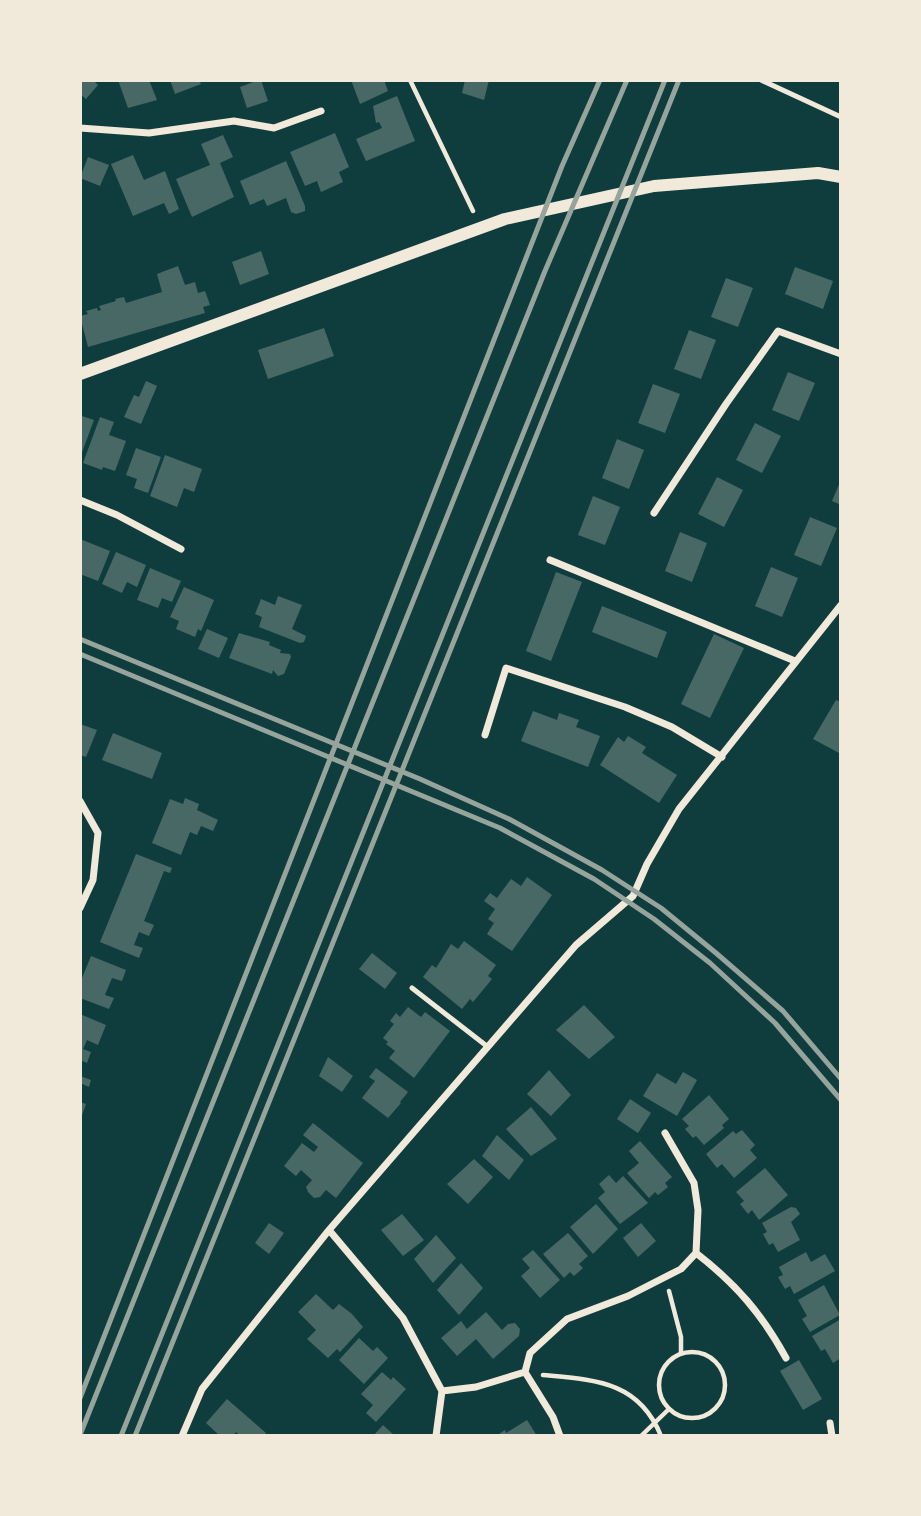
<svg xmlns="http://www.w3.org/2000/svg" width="921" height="1516" font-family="'Fira Sans Condensed',sans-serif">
	<rect width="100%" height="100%" fill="#0f3d3e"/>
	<path fill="#486865" d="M80 80H93L98 85 86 99 80 94Z
		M118 80H149L157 100 128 108Z
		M170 80H199L201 84 175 94Z
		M259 80H261L268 101 247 108 240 87Z
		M351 80H384L388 91 360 104Z
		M465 80H489L484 100 462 93Z
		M397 96 415 141 366 161 356 139 382 128 379 122 376 123 373 106Z
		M335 133 349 167 339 172 343 182 321 192 317 181 305 186 290 152Z
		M223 135 233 157 220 163 234 197 192 217 176 179 210 165 201 144Z
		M133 155 144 180 165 171 179 209 169 214 164 203 133 216 111 164Z
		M88 157 109 165 100 186 80 178Z
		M286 161 305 206V211L296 214 291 212 286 198 267 206 264 199 250 205 240 181Z
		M261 251 269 274 240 285 232 262Z
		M178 266 185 285 195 282 198 293 205 291 210 305 203 307 205 313 88 347 80 316 88 314 86 311 97 308 98 311 101 310 99 306 116 301 115 299 124 297 126 303 162 292 157 274Z
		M795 267 833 281 823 309 785 294Z
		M726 278 753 288 738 327 711 317Z
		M324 328 334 356 268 379 258 350Z
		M689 330 716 340 701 379 674 369Z
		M788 372 815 383 799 421 772 410Z
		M146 381 157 386 141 424 124 417 134 395 139 397Z
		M653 384 680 394 665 433 638 423Z
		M82 416 94 420 81 455 80 421Z
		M100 417 114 422 109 435 126 441 115 471 103 467 102 470 83 463Z
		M755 423 781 436 762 473 736 460Z
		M617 439 644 450 629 489 602 478Z
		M136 448 161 457 148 493 134 488 137 479 126 475Z
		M165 455 202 469 194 492 184 488 177 507 150 496Z
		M717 477 743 490 724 527 698 514Z
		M840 482H841V505L832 501Z
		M593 496 620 507 605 545 578 535Z
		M810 517 837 528 821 566 794 555Z
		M680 532 707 543 692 582 665 571Z
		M80 539 110 551 98 581 80 574Z
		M116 552 146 565 137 587 127 582 122 593 102 584Z
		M771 567 798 578 782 617 755 606Z
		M150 568 181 581 172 602 162 598 158 608 137 600Z
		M556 572 582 582 551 661 526 651Z
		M184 587 214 600 201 631 198 629 195 637 176 629 179 621 170 617Z
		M278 596 302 605 292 629 306 636 304 642 300 643 259 627 262 617 255 614 261 599 275 605Z
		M602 606 667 632 657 658 592 632Z
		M207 629 228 638 219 658 198 649Z
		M239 633 270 642 269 645 281 650 280 653 290 654 291 657 284 674 278 676 273 670 272 674 229 658Z
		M714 634 744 648 710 718 681 704Z
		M836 700 841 702V754L813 739Z
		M533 711 557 720 559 713 579 720 576 727 600 736 588 767 521 741Z
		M80 724 97 730 86 757 80 755Z
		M113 733 162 753 152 779 102 760Z
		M628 736 646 747 642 753 677 775 659 803 600 765 618 737 624 742Z
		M185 798 199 804 197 810 218 820 213 831 201 826 197 835 190 832 181 855 152 843 170 799 183 804Z
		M136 854 172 868 170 873 164 871 144 921 154 925 149 936 139 932 134 945 143 948 139 958 100 942Z
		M527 877 552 895 512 951 487 934 494 923 488 919 495 909 484 901 490 893 497 898 511 879 521 886Z
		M464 941 496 965 488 976 492 979 473 1002 470 999 462 1009 423 977 432 965 436 968 451 944 458 949Z
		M372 953 397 973 385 989 359 969Z
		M91 956 126 970 122 981 112 978 105 995 114 998 109 1009 80 998V983Z
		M584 1005 615 1037 589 1059 556 1030Z
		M408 1007 421 1017 425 1012 450 1031 414 1078 389 1058 395 1051 386 1044 388 1042 383 1038 394 1024 390 1021 396 1013 400 1017Z
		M80 1014 106 1025 98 1045 87 1040 83 1049 91 1052 87 1063 80 1060Z
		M328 1057 353 1076 342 1092 319 1076Z
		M376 1068 408 1092 400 1102 401 1103 388 1118 362 1098 375 1081 369 1077Z
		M549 1070 571 1095 551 1116 527 1094Z
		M683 1072 697 1080 677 1116 643 1096 657 1073 676 1084Z
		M80 1076 91 1080 89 1087 80 1083Z
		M709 1095 729 1119 722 1125 724 1128 704 1145 696 1136 693 1138 685 1129 689 1126 682 1119Z
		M630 1099 651 1113 638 1133 617 1119Z
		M80 1102 86 1104 81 1118H80Z
		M531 1107 557 1139 531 1156 506 1129Z
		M313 1123 363 1163 336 1198 326 1190 320 1197 314 1198 308 1192 306 1187 312 1180 301 1170 296 1176 284 1166 302 1143 314 1152 318 1147 303 1135Z
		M742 1130 755 1145 750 1150 757 1158 734 1178 722 1164 717 1168 706 1154 733 1131 736 1134Z
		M497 1135 524 1160 509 1180 482 1156Z
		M640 1141 672 1177 665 1183 668 1187 658 1195 655 1192 649 1198 627 1173 639 1163 629 1151Z
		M474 1159 493 1177 468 1204 447 1184Z
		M765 1168 788 1195 759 1220 752 1210 748 1214 740 1204 744 1201 736 1192Z
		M609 1175 616 1183 623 1176 648 1203 620 1224 598 1198 605 1192 599 1184Z
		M596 1204 618 1229 593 1254 570 1227Z
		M791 1207 796 1208 800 1214 791 1222 800 1240 778 1252 773 1243 769 1245 763 1234 767 1232 762 1223Z
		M402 1214 424 1240 403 1256 381 1230Z
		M269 1223 284 1233 269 1254 255 1243Z
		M641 1223 656 1241 638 1257 623 1238Z
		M568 1233 588 1256 579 1264 583 1268 574 1276 570 1272 564 1278 543 1254Z
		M436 1235 456 1258 433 1283 414 1259Z
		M533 1250 560 1280 540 1298 521 1276 530 1268 522 1259Z
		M806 1252 811 1262 825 1254 835 1271 794 1294 790 1286 785 1289 778 1277 783 1275 779 1267Z
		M461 1263 483 1288 459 1315 437 1290Z
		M824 1285 840 1315 810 1332 802 1319 807 1316 798 1300Z
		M316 1294 333 1310 339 1304 352 1314 363 1327 340 1352 337 1349 328 1358 307 1339 316 1330 298 1312Z
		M486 1312 502 1330 508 1324 515 1323 520 1329 519 1336 493 1359 476 1339 457 1356 441 1338 461 1321 467 1329Z
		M841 1319V1358L833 1363 825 1349 821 1351 812 1336Z
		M359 1338 373 1351 377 1347 388 1358 364 1384 339 1360Z
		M799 1360 822 1399 803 1410 780 1371Z
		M382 1372 391 1380 393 1377 406 1389 376 1422 366 1413 373 1405 361 1394Z
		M227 1399 266 1433 264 1436H240L236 1432 233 1436H220L206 1423Z
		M527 1420 537 1436H496L505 1430 506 1433Z
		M383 1425 395 1436H373Z"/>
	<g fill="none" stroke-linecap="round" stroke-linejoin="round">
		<path stroke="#f1e9da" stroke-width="4.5" d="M410 80 473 211
			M669 1291 681 1337V1354
			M659 1385a33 33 0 1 1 66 0a33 33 0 1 1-66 0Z
			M543 1375C595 1380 639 1381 661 1436
			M641 1436 669 1409"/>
		<path stroke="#f1e9da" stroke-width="5" d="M761 80 841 117
			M412 988 488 1047"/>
		<path stroke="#f1e9da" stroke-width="7" d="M80 128 149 133 234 121 274 128 321 111
			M80 500 117 515 181 549
			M654 513 726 404 778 331 841 354
			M550 560 795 661
			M485 735 506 668 625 707 672 727 722 757
			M80 801 98 833 93 880 80 908
			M329 1230 403 1318 442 1391 436 1436
			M696 1253C736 1284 762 1314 786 1358
			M525 1372 553 1417 560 1436
			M442 1391 476 1387 525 1372 530 1353 567 1319 628 1296 681 1269 696 1253 698 1210 694 1183 665 1133
			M830 1423 832 1436
			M182 1436 202 1389 329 1230 576 945 633 896 647 864 679 809 841 605"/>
		<path stroke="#f1e9da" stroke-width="12" d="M80 374 505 219 654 186 818 173 841 177"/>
		<path stroke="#97a49c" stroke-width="5" d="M80 639 420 779 509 819 602 870 661 908 716 953 783 1011 841 1079
			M80 654 500 828 594 879 654 919 710 963 775 1023 841 1100
			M80 1398 562 166 600 80
			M80 1435 545 271 627 80
			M121 1436 665 80
			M135 1436 679 80"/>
	</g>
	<rect width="921" height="1516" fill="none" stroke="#f1e9da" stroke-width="164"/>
</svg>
